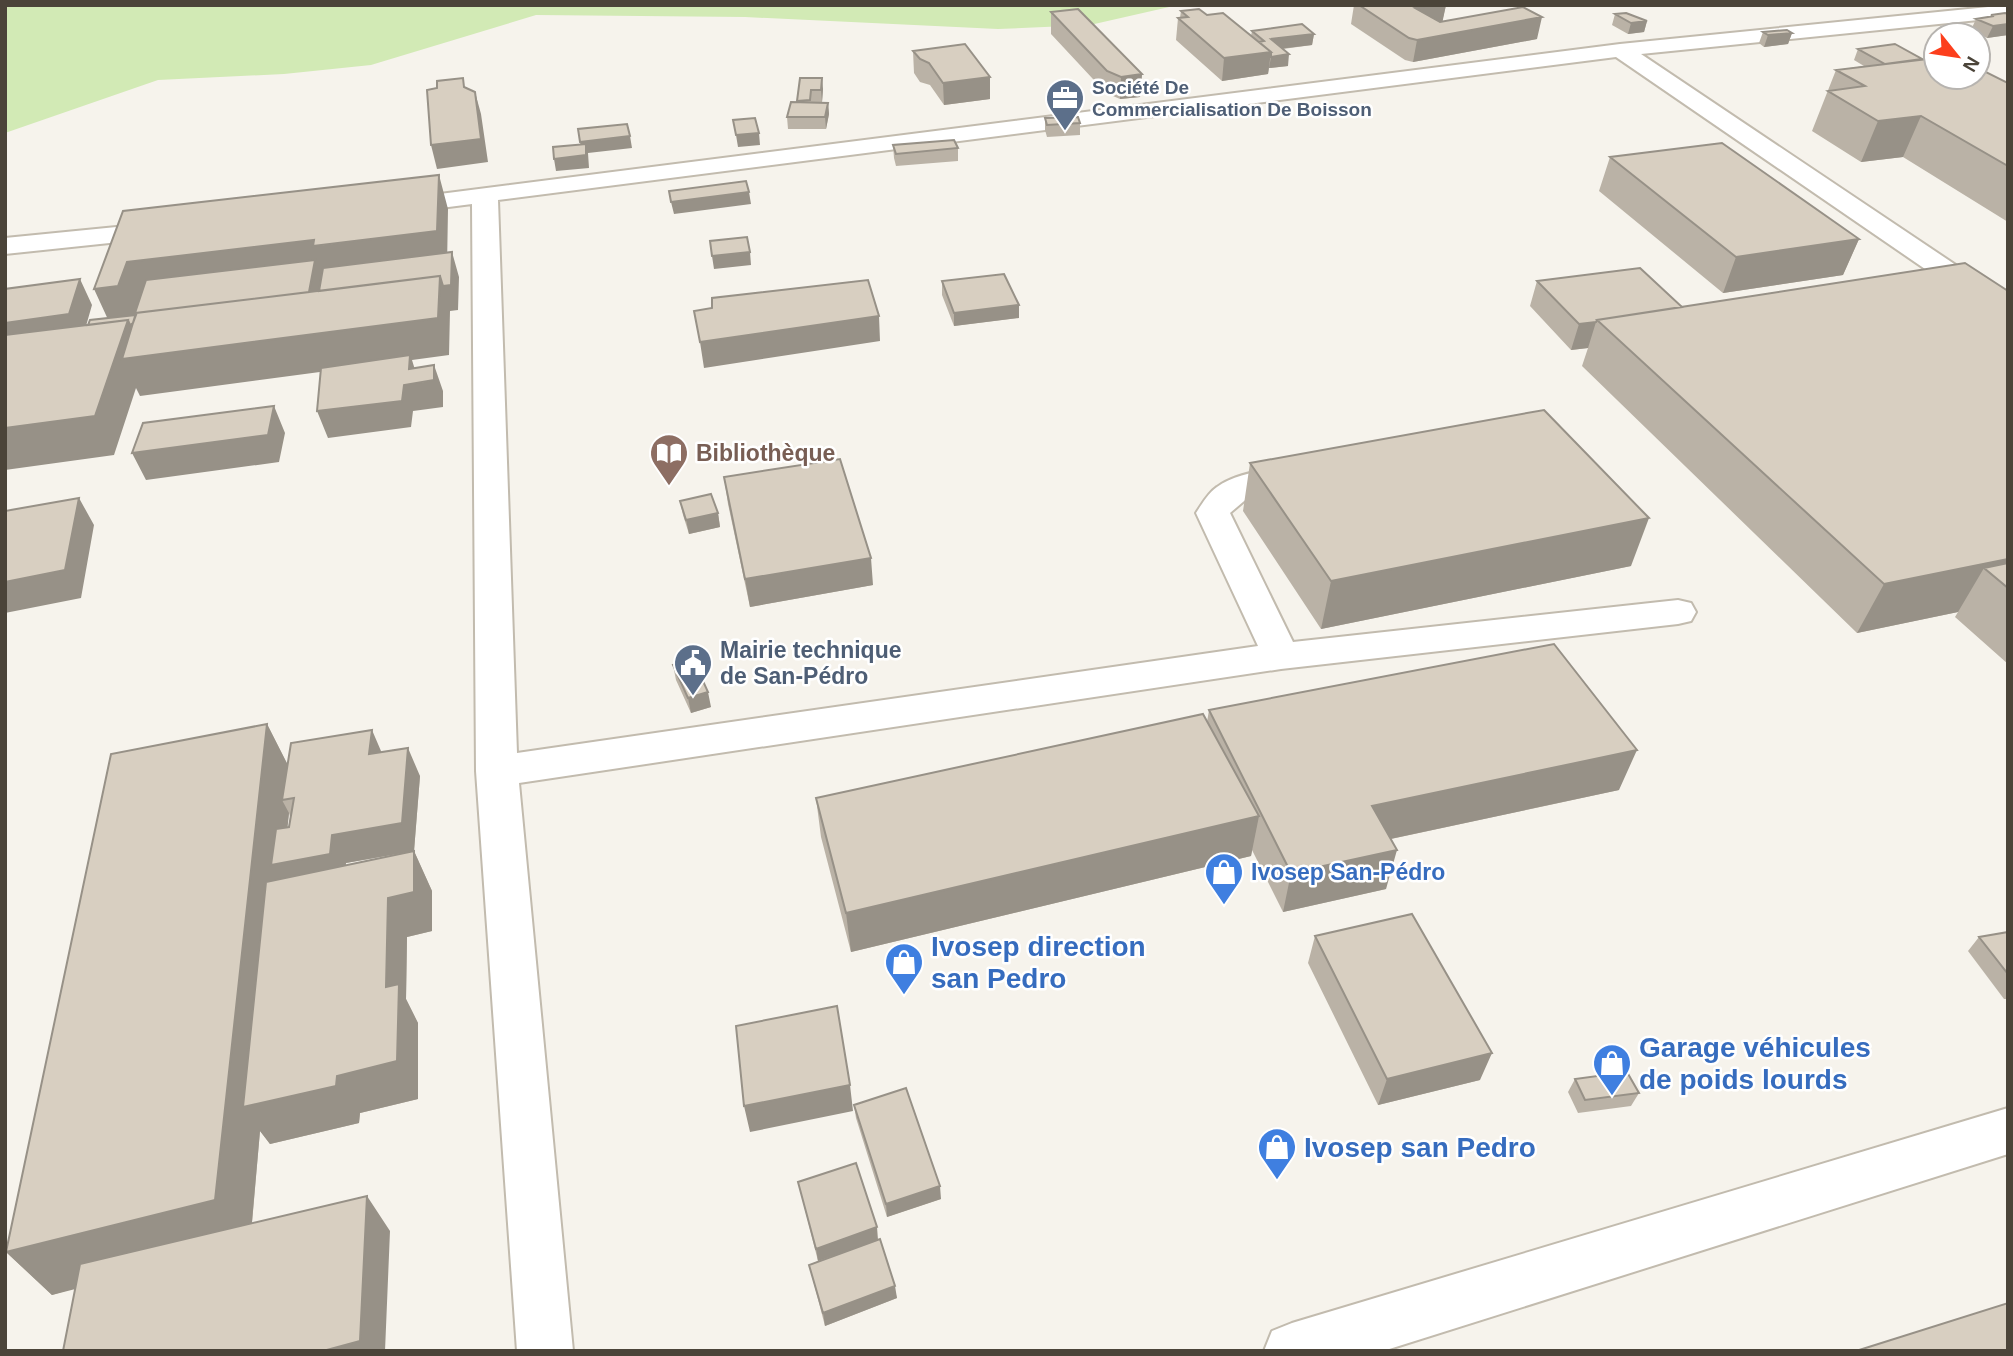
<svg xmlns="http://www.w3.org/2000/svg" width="2013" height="1356" font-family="Arial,sans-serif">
	<rect width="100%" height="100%" fill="#f6f3ec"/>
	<path fill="#d2eab5" d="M5 5H1178L1090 25 998 29 745 17 536 15 371 65 284 74 158 80 5 133Z"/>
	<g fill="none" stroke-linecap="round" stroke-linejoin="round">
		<defs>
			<path id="minor" d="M2008 5V17L1641 54 2008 300V321L1998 319 1616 57 498 200 517 753 1258 646 1196 513C1202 504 1208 493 1217 487 1239 471 1284 465 1310 471L1315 478 1310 485 1250 496 1230 513 1293 642 1678 600 1691 603 1696 612 1691 621 1678 624 1281 669 519 783 573 1351H517L476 771 472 204 394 214 385 211 381 206 385 201 1620 44Z
				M167 222 176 224 180 230 176 236 5 254V238Z
				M2008 1108V1154L1383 1351H1264L1272 1331 1292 1323Z"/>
		</defs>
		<use href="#minor" stroke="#c2bbae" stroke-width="4"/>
		<use href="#minor" fill="#fff" fill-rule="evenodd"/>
	</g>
	<path fill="#bab2a6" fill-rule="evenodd" d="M1354 5H1446L1442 22 1537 39 1413 62 1405 60 1351 24Z
		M1181 11 1207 15 1251 36 1252 31 1314 34 1312 45 1283 49 1288 66 1269 68 1268 74 1222 81 1176 40 1178 18H1180Z
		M1051 12 1142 74 1140 97 1120 99 1106 93 1051 34Z
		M1615 14 1647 21 1644 32 1628 34 1612 25Z
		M2008 14V35L1987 38 1971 30 1976 19 1990 17 1991 15Z
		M1763 32 1792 33 1788 44 1764 47 1759 43Z
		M1858 49 1922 59 2008 83V222L1903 157 1861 162 1812 131 1836 70 1864 66 1854 60Z
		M913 51 990 99 944 105 930 85 920 82 914 73Z
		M800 78 823 89 822 102H812L828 103 829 114 826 129H788L787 117 797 102Z
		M1045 118 1080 123V135L1047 137 1045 130Z
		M893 145 958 148V161L896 166 894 158Z
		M1610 157 1859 239 1843 275 1723 293 1599 191Z
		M942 281 1019 318 954 326 942 295Z
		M1537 281 1682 307 2008 291V664L1955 617 1958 612 1857 633 1582 366 1588 348 1571 350 1530 306Z
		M1250 463 1631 566 1321 629 1243 511Z
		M724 477 873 585 750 607 728 504Z
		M680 501 718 513 720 527 689 534 683 515Z
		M673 665 711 707 691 713 676 680Z
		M1209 710 1619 790 1391 839 1386 889 1283 912 1252 850 1251 856 851 952 821 837 816 798 1207 722Z
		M267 724 287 764 382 752 420 776 414 851 346 863V866L414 851 432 891V931L407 937 406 999 418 1023V1099L360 1113 359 1123 270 1144 260 1131 252 1223 390 1231 75 1288 52 1295 6 1252ZM289 813 290 817 289 827H287Z
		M2008 932V999H2004L1968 951 1979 937Z
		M1315 936 1480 1080 1378 1105 1308 963Z
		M1575 1079 1639 1093 1631 1106 1578 1113 1568 1092Z
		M854 1105 941 1199 887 1217 856 1118Z
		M798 1182 878 1240 897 1298 825 1326 809 1265 818 1261Z"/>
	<path fill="#979187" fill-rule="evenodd" d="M1430 5H1446L1442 24 1415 8Z
		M1762 5H1778L1761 7Z
		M1542 17 1537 39 1413 62 1417 40Z
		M1647 21 1644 32 1628 34 1631 23Z
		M2008 24V35L1987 38 1993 26Z
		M1792 33 1788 44 1764 47 1768 35Z
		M1314 34 1312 45 1270 50 1271 39Z
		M1271 52 1268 74 1222 81 1224 58Z
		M1289 54 1288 66 1269 68 1271 57Z
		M1142 74 1140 97 1120 99 1121 77Z
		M990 77V99L944 105 943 83Z
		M822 78 823 89 822 102 821 90Z
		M475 92 481 114 488 162 437 169 431 145Z
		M828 103 829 114 826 129 825 117Z
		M1921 116 1903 157 1861 162 1878 121Z
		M759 133 760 145 738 147 736 135Z
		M630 136 632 148 588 153 589 168 556 171 554 159 582 154 580 142Z
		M439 175 448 209 447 267 326 282 324 276H321L324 285 321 300 440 286V276L443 286 451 285 452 252 459 277 458 310 450 311 449 355 412 360 419 383 434 380V365L443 391V407L413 411 411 427 328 438 317 411 402 401 404 385 414 383 409 369 410 360 140 396 136 388 114 455 5 470V428L95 416 115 356 98 359 85 333 125 328 127 324 111 326 94 289 118 286 127 262 314 240 317 246 437 231ZM312 277 309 292 139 313 143 298ZM438 313V318L145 356 142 351ZM137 318 139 323 130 325 129 323H135Z
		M749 192 751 204 674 214 671 202Z
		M1859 239 1843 275 1723 293 1736 257Z
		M750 252 751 265 714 269 712 256Z
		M80 279 92 305 82 340 5 351V323Z
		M1019 305V318L954 326V313Z
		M879 316 880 341 704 368 700 342Z
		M1596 322 1588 348 1571 350 1579 324Z
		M274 406 285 433 279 462 146 480 132 453Z
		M79 498 94 525 81 598 5 613V582Z
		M718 513 720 527 689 534 686 520Z
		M1649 518 1631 566 1321 629 1331 581Z
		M871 558 873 585 750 607 745 579Z
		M2008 559V588L1984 568 1958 612 1857 633 1884 584Z
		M708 692 711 707 691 713 688 698Z
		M267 724 292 773 282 800 289 813 284 862 332 835 408 748 420 776 414 851 346 863 344 882 337 1076 386 987 388 898 414 851 432 891V931L407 937 406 999 418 1023V1099L360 1113 359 1123 270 1144 260 1131 250 1244 52 1295 6 1252Z
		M372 730 384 758 369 754Z
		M1637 750 1619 790 1362 845 1372 806Z
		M1259 816 1251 856 851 952 846 913Z
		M1397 850 1386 889 1283 912 1291 873Z
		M1492 1053 1480 1080 1378 1105 1387 1079Z
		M850 1085 853 1111 750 1132 744 1106Z
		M940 1186 941 1199 887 1217 886 1204Z
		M367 1196 390 1231 385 1351H323Z
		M877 1227 878 1240 818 1261 816 1249Z
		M895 1286 897 1298 825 1326 823 1313Z"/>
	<path fill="#d8cfc1" stroke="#979187" stroke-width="2" d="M1359 5H1430L1415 8 1440 22 1523 7 1542 17 1417 40 1409 38Z
		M1078 9 1142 74 1121 77 1107 71 1051 12Z
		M1199 9 1207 15 1223 13 1271 52 1224 58 1178 18 1188 17 1181 11Z
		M1626 13 1647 21 1631 23 1615 14Z
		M2005 13 2008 14V24L1993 26 1976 19 1994 16 1991 15Z
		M1302 24 1314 34 1271 39 1289 54 1271 57V52L1259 42 1264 41 1252 31Z
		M1787 30 1792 33 1768 35 1763 32Z
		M965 44 990 77 943 83 929 63 920 59 913 51Z
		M1895 44 1922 59 1885 64 1858 49Z
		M1936 58V77H1978V68L2008 83V166L1921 116 1878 121 1828 91 1865 86 1836 70Z
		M463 78 464 87 475 92 481 139 431 145 427 90 437 88V81Z
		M800 78H822L821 90H811L810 100 797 101Z
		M791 102 828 103 825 117H787Z
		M1078 117 1080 123 1047 125 1045 118Z
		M755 118 759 133 736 135 733 120Z
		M627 124 630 136 580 142 578 129Z
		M954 140 958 148 896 154 893 145Z
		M1722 143 1859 239 1736 257 1610 157Z
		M586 144V155L554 159 553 147Z
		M439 175 437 231 313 246 314 240 127 262 118 286 94 289 123 211Z
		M746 181 749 192 671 202 669 191Z
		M747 237 750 252 712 256 710 241Z
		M452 252 451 285 443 286 440 276 319 291 323 268Z
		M315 260 309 292 135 313 146 280Z
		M1965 263 2008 291V559L1884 584 1597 320Z
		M1640 268 1682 307 1597 320 1596 322 1579 324 1537 281Z
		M1004 274 1019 305 954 313 942 281Z
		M440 276 438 318 122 359 136 313Z
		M80 279 69 314 5 323V289Z
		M868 280 879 316 700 342 694 311 712 308V298Z
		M136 315 133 323 130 325 128 320 88 325 90 320Z
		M128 320 95 416 5 428V335Z
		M410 355 409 369 434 365V380L404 385 402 401 317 411 321 368Z
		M274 406 268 435 132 453 143 423Z
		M1544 410 1649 518 1331 581 1250 463Z
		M840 459 871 558 745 579 724 477Z
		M711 494 718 513 686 520 680 501Z
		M79 498 65 570 5 582V511Z
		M2008 563V588L1984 568Z
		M1554 644 1637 750 1372 806 1397 850 1291 873 1209 710Z
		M693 659 708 692 688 698 673 665Z
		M1203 714 1259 816 846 913 816 798Z
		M267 724 215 1200 6 1252 111 754Z
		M372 730 369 754 408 748 402 823 332 835 330 854 271 865 276 829 289 827 294 798 282 800 291 743Z
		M414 851V892L388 898 386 987 399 984 397 1061 337 1076 336 1086 243 1107 266 882Z
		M1412 914 1492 1053 1387 1079 1315 936Z
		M2008 932V974L1979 937Z
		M837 1006 850 1085 744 1106 736 1026Z
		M1627 1072 1639 1093 1585 1100 1575 1079Z
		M906 1088 940 1186 886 1204 854 1105Z
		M856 1163 877 1227 816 1249 798 1182Z
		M367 1196 360 1341 323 1351H63L80 1264Z
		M880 1239 895 1286 823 1313 809 1265Z
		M2008 1303V1351H1856Z"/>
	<defs>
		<symbol id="office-pin" viewBox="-11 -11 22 30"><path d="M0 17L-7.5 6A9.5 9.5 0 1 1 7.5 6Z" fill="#5c6f8a" stroke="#fff"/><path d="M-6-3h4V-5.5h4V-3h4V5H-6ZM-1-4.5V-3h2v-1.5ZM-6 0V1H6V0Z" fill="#fff"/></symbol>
		<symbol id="library-pin" viewBox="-11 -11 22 30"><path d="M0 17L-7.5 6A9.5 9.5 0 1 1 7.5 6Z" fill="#8d6e63" stroke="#fff"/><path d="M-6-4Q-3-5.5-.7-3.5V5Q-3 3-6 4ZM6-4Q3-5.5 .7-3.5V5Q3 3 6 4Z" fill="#fff"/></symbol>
		<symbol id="civic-pin" viewBox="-11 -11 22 30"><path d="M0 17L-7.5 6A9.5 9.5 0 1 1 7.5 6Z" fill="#5c6f8a" stroke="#fff"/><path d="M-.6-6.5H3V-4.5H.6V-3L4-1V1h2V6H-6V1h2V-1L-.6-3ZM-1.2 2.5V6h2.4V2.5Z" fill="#fff"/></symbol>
		<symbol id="shop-pin" viewBox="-11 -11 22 30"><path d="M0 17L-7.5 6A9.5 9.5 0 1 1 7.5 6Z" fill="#3f7fe0" stroke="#fff"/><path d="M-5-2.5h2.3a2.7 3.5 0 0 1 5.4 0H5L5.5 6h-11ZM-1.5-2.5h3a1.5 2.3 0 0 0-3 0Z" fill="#fff"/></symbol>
	</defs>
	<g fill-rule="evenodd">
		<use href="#office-pin" x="1043" y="76" width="44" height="60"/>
		<use href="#library-pin" x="647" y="431" width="44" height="60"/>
		<use href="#civic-pin" x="671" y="641" width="44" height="60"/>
		<use href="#shop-pin" x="1202" y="850" width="44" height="60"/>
		<use href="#shop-pin" x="882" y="940" width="44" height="60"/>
		<use href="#shop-pin" x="1590" y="1041" width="44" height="60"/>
		<use href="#shop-pin" x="1255" y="1125" width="44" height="60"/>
	</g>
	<g text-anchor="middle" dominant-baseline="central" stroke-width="5" stroke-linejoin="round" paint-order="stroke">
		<g font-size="19" font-weight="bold" fill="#4e5e75" stroke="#fff" text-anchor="start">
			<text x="1092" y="87">Société De<tspan x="1092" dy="22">Commercialisation De Boisson</tspan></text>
		</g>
		<g font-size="23" font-weight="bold" fill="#785e54" stroke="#fff" text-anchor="start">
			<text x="696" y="453">Bibliothèque</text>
		</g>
		<g font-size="23" font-weight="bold" fill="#4e5e75" stroke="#fff" text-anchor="start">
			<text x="720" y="650">Mairie technique<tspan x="720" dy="26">de San-Pédro</tspan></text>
		</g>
		<g font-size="23" font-weight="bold" fill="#366cbe" stroke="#fff" text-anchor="start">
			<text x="1251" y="872">Ivosep San-Pédro</text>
		</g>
		<g font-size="28" font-weight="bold" fill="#366cbe" stroke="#fff" text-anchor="start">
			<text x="931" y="946">Ivosep direction<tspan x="931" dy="32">san Pedro</tspan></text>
			<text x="1639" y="1047">Garage véhicules<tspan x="1639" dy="32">de poids lourds</tspan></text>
			<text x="1304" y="1147">Ivosep san Pedro</text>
		</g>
	</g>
	<rect width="2013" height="1356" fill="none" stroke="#4b4439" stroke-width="14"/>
	<g transform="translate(1957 56) rotate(120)"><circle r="33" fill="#ffffff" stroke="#b7b4b0" stroke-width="2"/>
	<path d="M0-5L12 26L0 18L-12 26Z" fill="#fc3f1d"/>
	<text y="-10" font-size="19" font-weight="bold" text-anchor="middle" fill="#4b4439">N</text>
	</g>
</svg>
